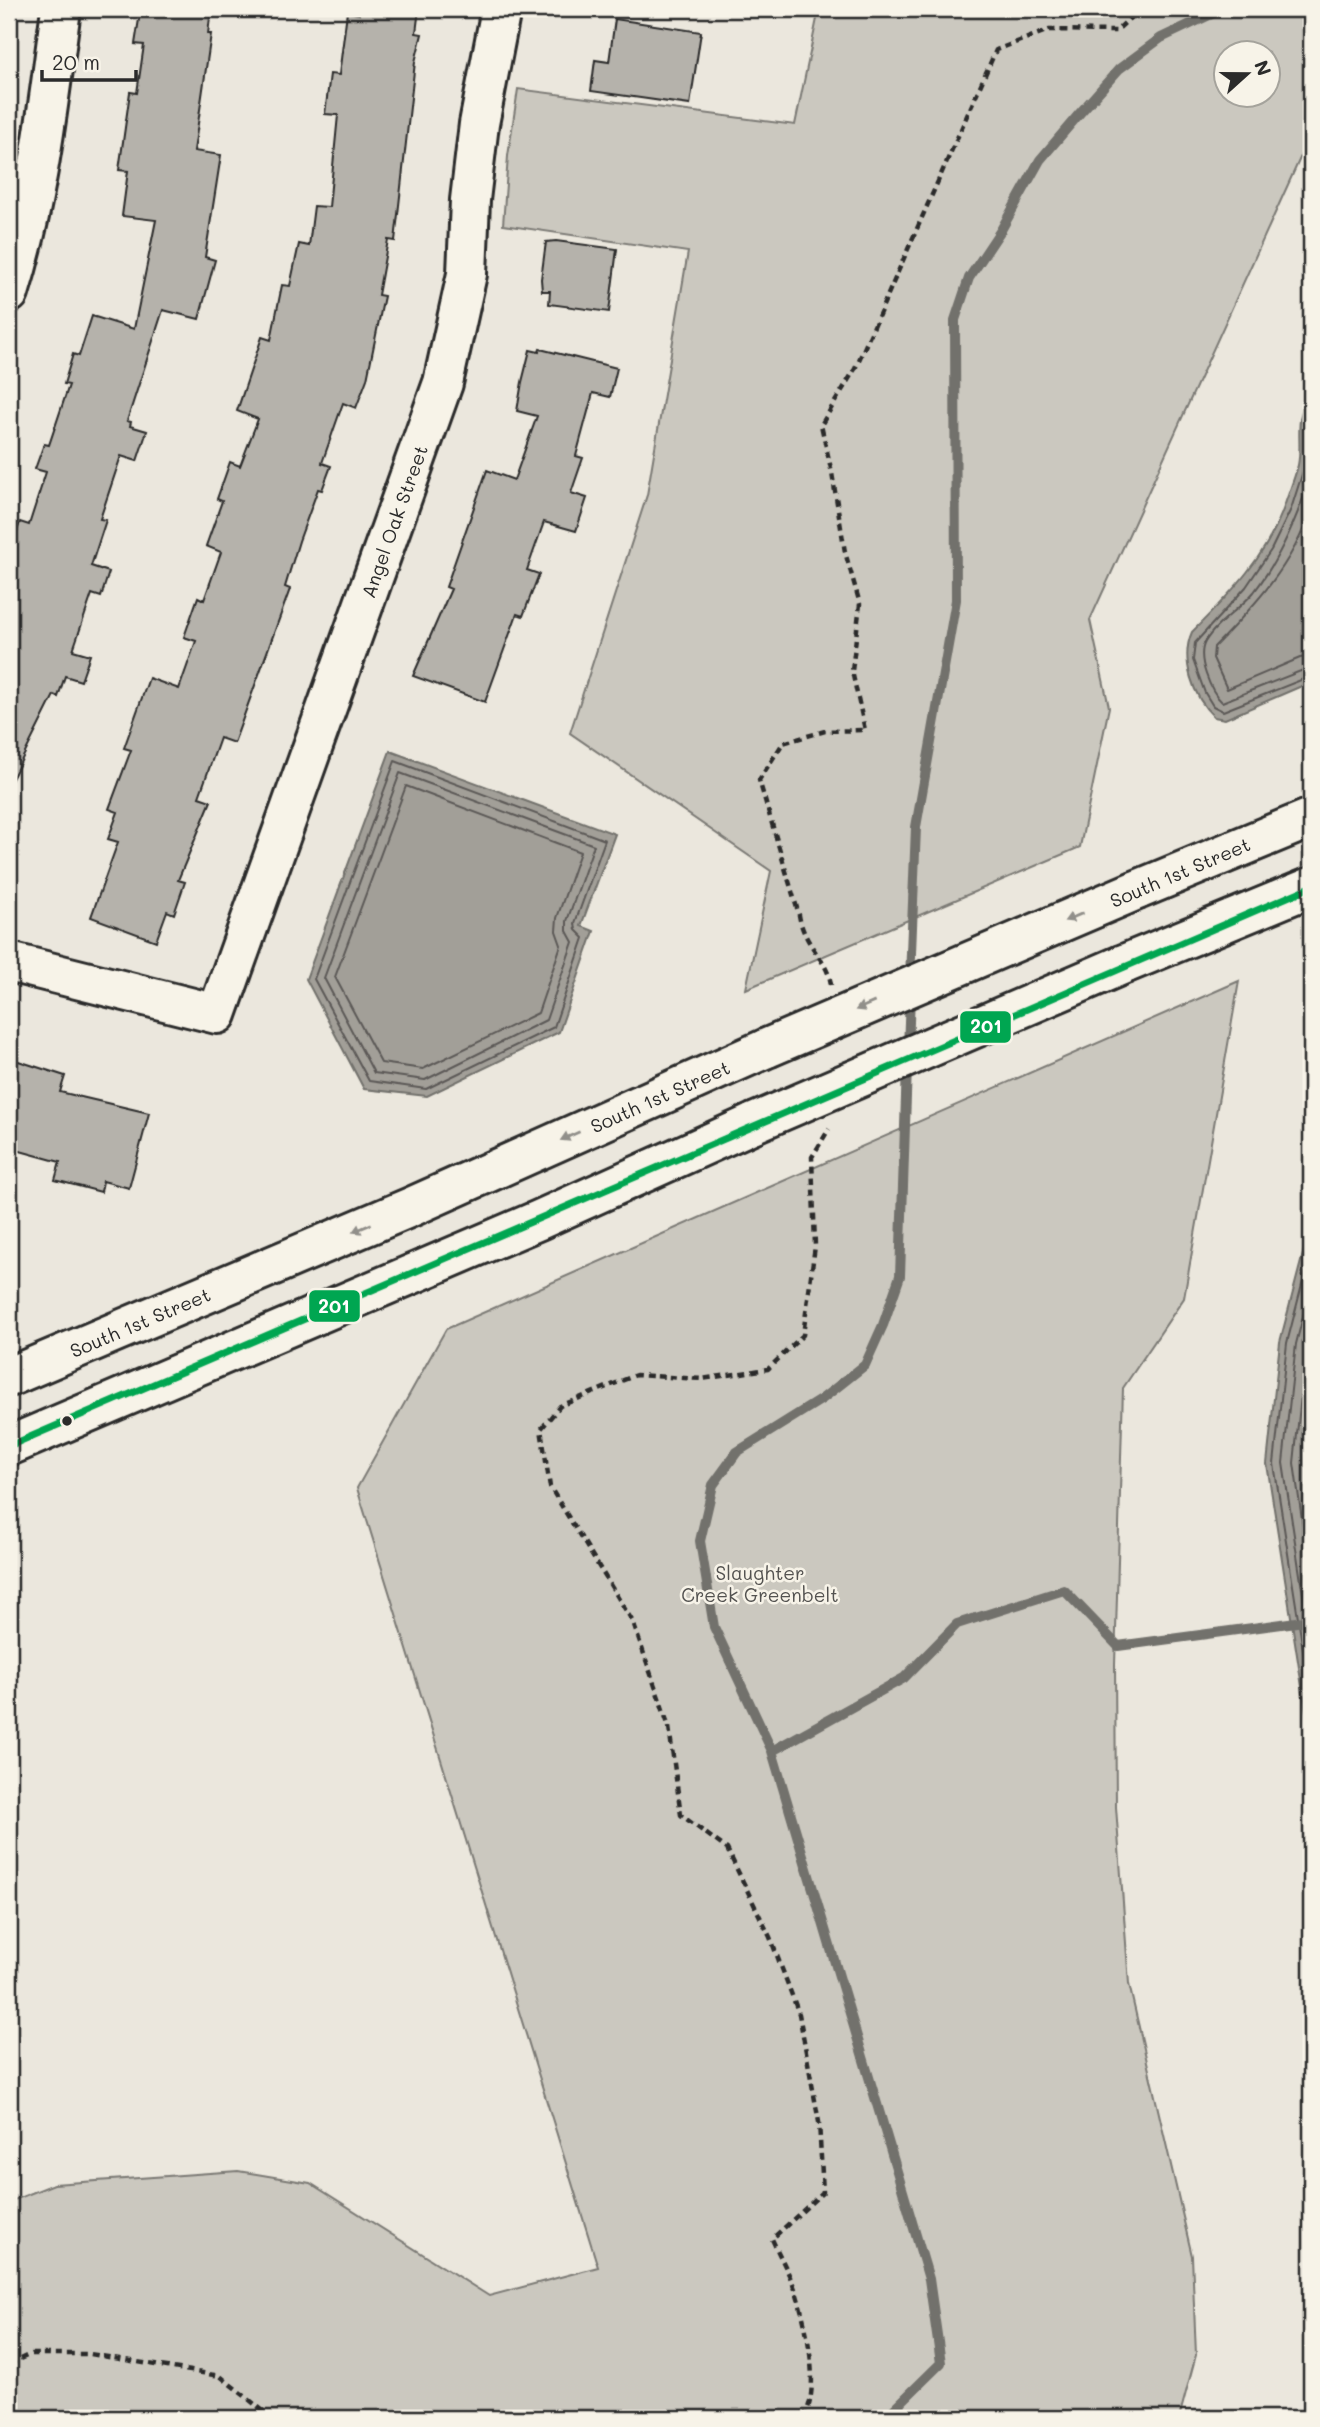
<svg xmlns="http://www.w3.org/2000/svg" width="1320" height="2427" font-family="Mali,sans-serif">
	<rect width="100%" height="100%" fill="#ebe7dd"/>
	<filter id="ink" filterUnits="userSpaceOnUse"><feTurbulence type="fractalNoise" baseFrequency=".0143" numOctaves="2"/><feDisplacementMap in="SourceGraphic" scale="14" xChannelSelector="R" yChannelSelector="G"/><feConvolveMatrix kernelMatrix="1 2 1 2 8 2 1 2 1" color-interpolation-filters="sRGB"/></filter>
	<g filter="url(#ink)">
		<path fill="#cbc8bf" stroke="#7b7a75" stroke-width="2" fill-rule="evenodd" d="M819 9H1311V134L1090 620 1109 707 1080 847 746 989 771 871 570 733 647 495 688 252 503 225 508 156 518 89 795 125ZM1226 52H1268V94H1226Z
			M1239 981 1184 1298 1123 1388 1115 1665 1116 1807 1129 1984 1192 2256 1196 2355 1179 2418H9V2202L54 2184 238 2171 310 2183 489 2296 598 2267 357 1488 446 1329Z"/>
		<path fill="#a29f98" stroke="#72716c" stroke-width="2" d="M1311 398V682L1225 719 1214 717C1193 697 1180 659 1192 632 1230 594 1269 555 1286 501 1290 489 1295 477 1298 465 1303 443 1292 414 1311 398Z
			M390 751 615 834 581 926 594 931 559 1032 427 1096 364 1089 306 979Z
			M1311 1234V1744L1267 1464 1280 1342 1305 1246Z"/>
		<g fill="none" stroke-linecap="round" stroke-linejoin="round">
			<path stroke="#5b5957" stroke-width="2" d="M1311 409 1307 417 1305 465 1291 509 1271 550 1246 587 1195 643 1193 660 1205 693 1213 706 1223 711 1311 676
				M1311 475C1298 516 1281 557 1254 592 1240 609 1216 623 1205 642 1196 658 1211 692 1222 702L1311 667
				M1311 509C1293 565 1254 606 1214 647L1213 658 1227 689 1300 658 1311 656
				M395 761 605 840 575 923 576 930 584 938 554 1027 426 1089 369 1081 314 979Z
				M400 773 594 845 567 921V931L573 942 546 1020 425 1080 374 1073 324 978Z
				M406 786 580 852 557 918 556 931 561 945 538 1013 423 1069 381 1063 335 977Z
				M1311 1250 1287 1343 1274 1464 1311 1701
				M1311 1285 1296 1344 1283 1463 1311 1647
				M1311 1326 1306 1347 1294 1463 1311 1583"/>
			<path stroke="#72716c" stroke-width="10" d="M910 978 916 827 956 600 955 320 969 278 1001 230 1040 160 1080 113 1119 69 1161 38 1222 9
				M908 1048 910 996
				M772 1751 904 1678 957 1624 1064 1590 1118 1646 1311 1620
				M885 2418 941 2363 929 2279 772 1751 714 1627 700 1541 713 1485 737 1452 822 1399 865 1365 883 1325 900 1276 907 1066"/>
		</g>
		<path fill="#b5b2ab" stroke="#2b2b2b" stroke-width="2" d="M146 9H211L208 34H211L194 151 221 155 205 257 215 260 199 319 163 310 127 421 131 422 130 426 147 431 137 461 121 456 100 519 106 520 91 566 109 572 101 597 92 594 73 650 90 655 81 681 65 676 58 697 54 695 9 785V557L20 522 29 525 46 472 35 469 44 444 49 445 69 385 64 384 73 354 79 356 92 316 134 329 156 220 122 216 128 171 119 170 130 92 137 93 144 45 135 44 140 13 145 14Z
			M359 9H419L416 33 422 34 415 62 395 241 388 240 378 295 384 296 367 379 356 408 343 403 322 463 331 466 322 490 318 489 299 541 285 587 290 589 234 743 220 738 199 797 211 801 178 880 185 882 174 914 167 911 156 941 91 917 118 842 108 839 118 812 109 809 131 750 124 748 149 678 179 689 196 641 184 637 198 597 204 600 221 552 206 546 222 501 217 499 230 462 240 466 258 419 237 411 262 337 271 340 282 285 290 286 299 244 309 246 314 206 329 207 338 115 325 114 330 74 339 75 347 12 359 14Z
			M615 19 701 32 690 105 591 91 595 60 609 62Z
			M556 241 617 249 609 312 549 304 550 291H542L541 279 546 242Z
			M540 349 617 368 610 397 593 393 576 456 583 458 571 493 587 498 576 531 544 522 527 570 539 574 523 616 517 614 485 702 413 676 451 589 446 587 487 470 514 480 537 416 517 411 522 382 530 350 539 352Z
			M9 1058 65 1076 60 1092 149 1113 129 1188 103 1181 101 1192 55 1180 60 1162 9 1148Z"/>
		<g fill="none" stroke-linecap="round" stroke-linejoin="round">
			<defs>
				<g id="minor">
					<path d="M9 293C38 200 48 105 61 9"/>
					<path id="s1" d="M9 962 217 1014 443 383 467 274 470 200 479 124 501 9"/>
				</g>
				<g id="major">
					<path d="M1137 890 1311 818"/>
					<path d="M1124 964 1311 887"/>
					<path id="s2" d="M9 1377 411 1207 767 1048"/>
					<path d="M9 1446 539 1220 754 1123"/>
				</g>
			</defs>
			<use href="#minor" stroke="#2b2b2b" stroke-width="44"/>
			<use href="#major" stroke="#2b2b2b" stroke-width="44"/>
			<path stroke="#2b2b2b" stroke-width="4.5" stroke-dasharray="7 5" stroke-linecap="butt" d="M831 985C828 959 804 947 799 915L759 780 783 743 825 731 865 730 852 671 860 604 845 552 832 473 821 425 855 369 996 50 1049 30 1116 31 1140 9
				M9 2364 31 2354H90L220 2376 272 2418
				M803 2418C822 2391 806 2325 797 2295 791 2276 780 2257 772 2239L823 2192 819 2122 799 2014 770 1937 727 1849 681 1815 669 1727 633 1622 550 1487 541 1429 560 1406 636 1375 702 1379 768 1369 803 1335 815 1246 812 1157 829 1129"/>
			<use href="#minor" stroke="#f7f3e8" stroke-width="38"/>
			<use href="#major" stroke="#f7f3e8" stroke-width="38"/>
			<defs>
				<path id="major-bridge" d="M767 1048 1137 890
					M754 1123 1124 964"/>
			</defs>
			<use href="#major-bridge" stroke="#2b2b2b" stroke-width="44" stroke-linecap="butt"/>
			<use href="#major-bridge" stroke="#f7f3e8" stroke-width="38"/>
			<defs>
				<path id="bus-1" d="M9 1446 1311 887"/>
			</defs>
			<use href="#bus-1" stroke="#f7f3e8" stroke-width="12"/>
			<use href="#bus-1" stroke="#00a651" stroke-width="7"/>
		</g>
		<defs><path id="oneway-solid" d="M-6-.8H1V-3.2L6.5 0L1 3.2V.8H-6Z" transform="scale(1.75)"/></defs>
		<g fill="#918f8a">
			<use href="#oneway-solid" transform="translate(1074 917) rotate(157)"/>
			<use href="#oneway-solid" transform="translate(865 1006) rotate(157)"/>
			<use href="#oneway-solid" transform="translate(570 1136) rotate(156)"/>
			<use href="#oneway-solid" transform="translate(362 1228) rotate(157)"/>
		</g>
	</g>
	<circle fill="#2b2b2b" stroke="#f7f3e8" stroke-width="2.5" cx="67" cy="1421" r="6"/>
	<g text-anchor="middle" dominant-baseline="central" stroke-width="5" stroke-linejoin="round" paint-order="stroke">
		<g font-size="19" fill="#2b2b2b" stroke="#f7f3e8">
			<text stroke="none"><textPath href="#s1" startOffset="738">Angel Oak Street</textPath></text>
			<text transform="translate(1180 872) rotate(-23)">South 1st Street</text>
			<text stroke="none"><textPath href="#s2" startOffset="709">South 1st Street</textPath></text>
			<text stroke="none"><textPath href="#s2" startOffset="142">South 1st Street</textPath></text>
		</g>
		<g font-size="19" fill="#535250" stroke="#f7f3e8">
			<text x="760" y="1572">Slaughter<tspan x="760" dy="22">Creek Greenbelt</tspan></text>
		</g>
	</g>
	<g stroke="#f7f3e8" stroke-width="2.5">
		<rect x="959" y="1010" width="53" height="34" rx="7" fill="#00a651"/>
		<rect x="308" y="1289" width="53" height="34" rx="7" fill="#00a651"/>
	</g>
	<g font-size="19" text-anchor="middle" font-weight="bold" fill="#fff">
		<text x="986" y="1033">201</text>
		<text x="334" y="1313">201</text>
	</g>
	<rect width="1320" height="2427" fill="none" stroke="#f7f3e8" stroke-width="35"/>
	<rect x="18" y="18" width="1285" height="2392" fill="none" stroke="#2b2b2b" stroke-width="2.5" filter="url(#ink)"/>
	<g transform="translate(1247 74) rotate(69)"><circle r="33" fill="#f7f3e8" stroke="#a5a39c" stroke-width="2"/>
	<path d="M0-5L12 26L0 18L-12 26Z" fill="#2b2b2b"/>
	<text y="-10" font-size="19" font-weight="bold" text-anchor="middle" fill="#2b2b2b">N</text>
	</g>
	<path d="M42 70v10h94v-10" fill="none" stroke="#2b2b2b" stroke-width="3.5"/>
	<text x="52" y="70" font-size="21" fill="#2b2b2b" stroke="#f7f3e8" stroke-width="5" paint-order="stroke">20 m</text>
</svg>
